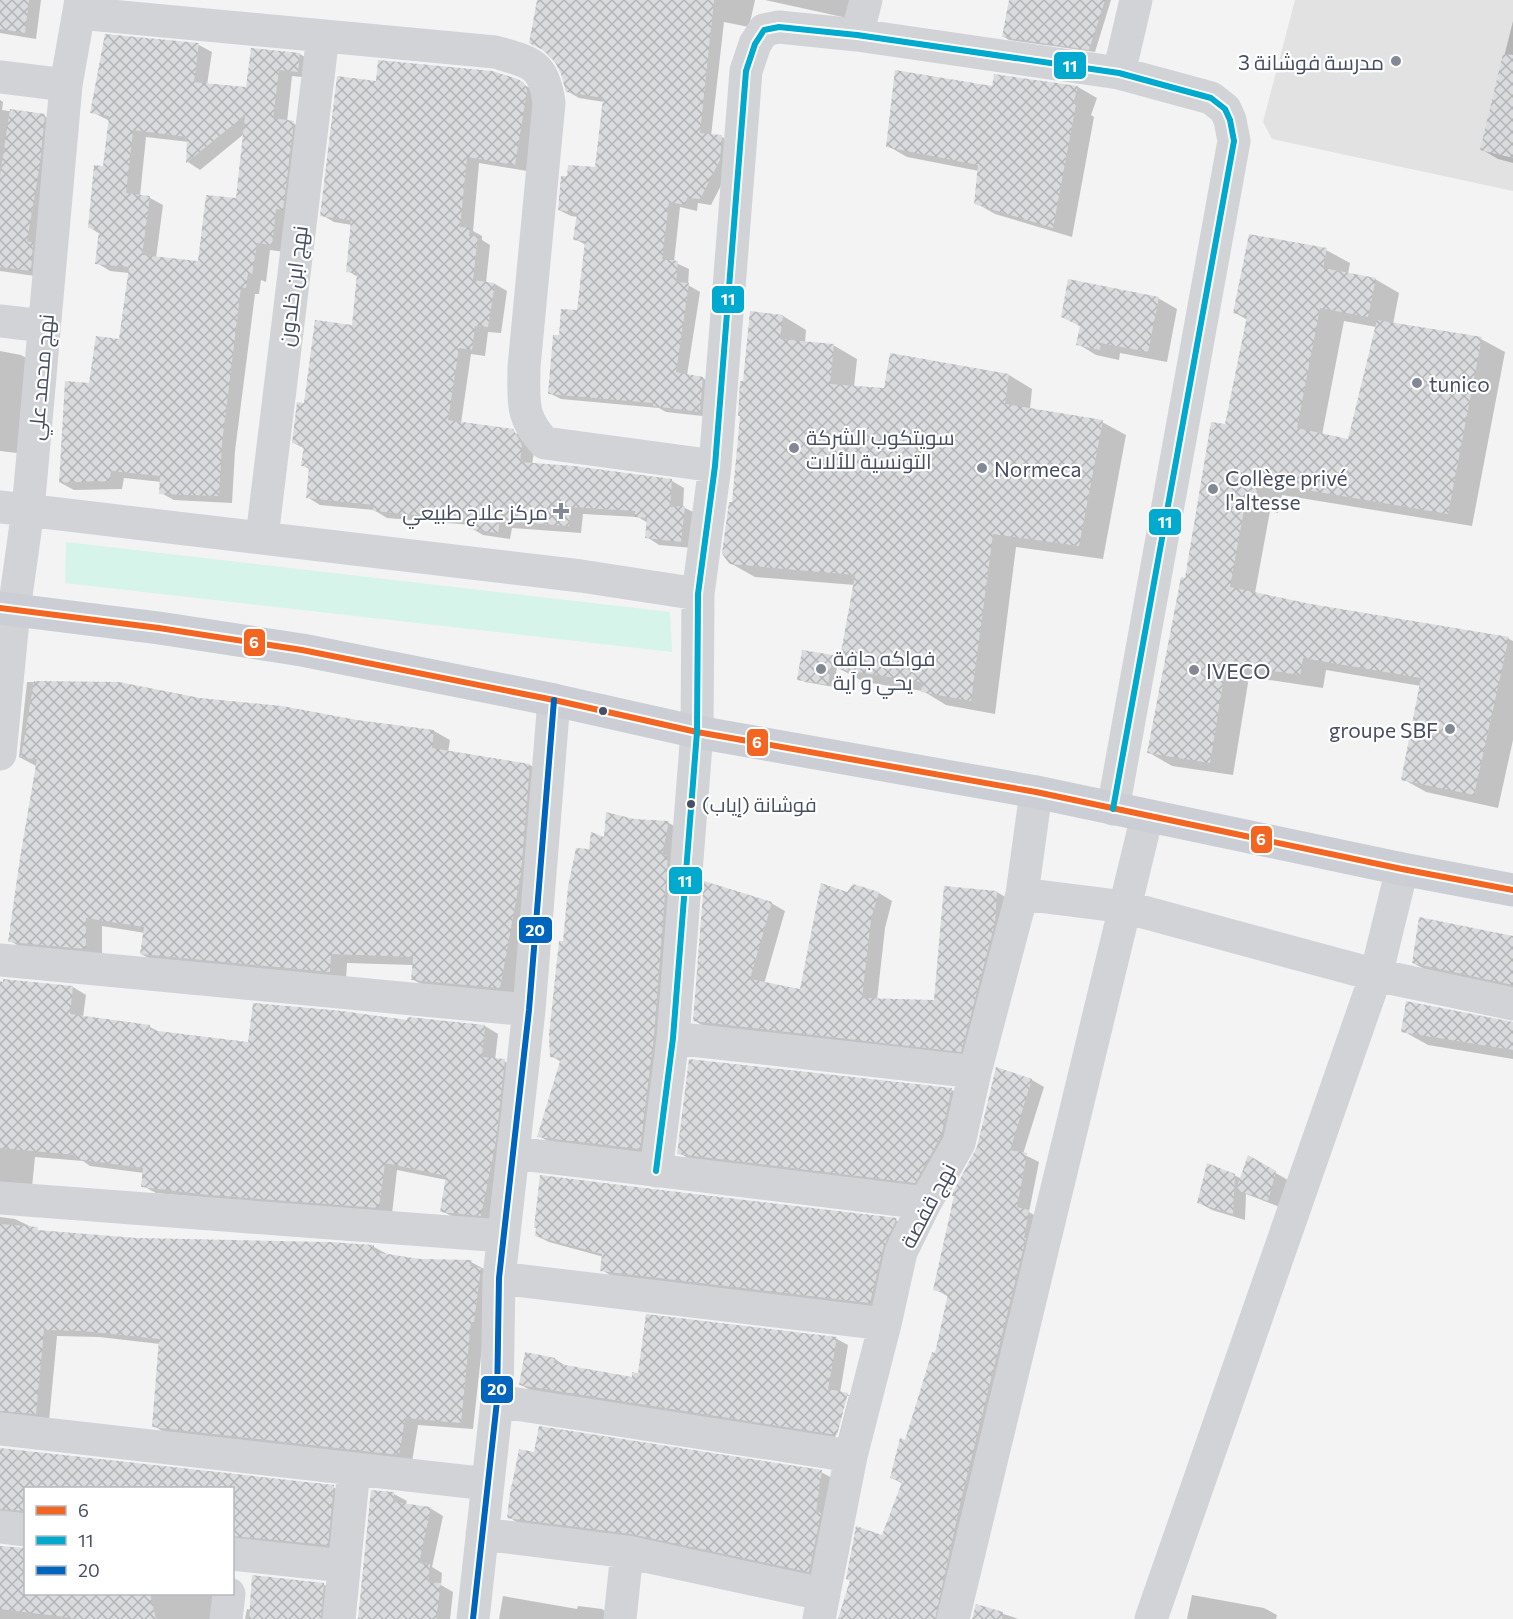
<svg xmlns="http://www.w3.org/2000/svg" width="1513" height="1619" font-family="Commissioner,Cairo,sans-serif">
	<defs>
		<pattern id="building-cross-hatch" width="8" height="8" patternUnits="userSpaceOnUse" patternTransform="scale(1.5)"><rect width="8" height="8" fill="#dadbdd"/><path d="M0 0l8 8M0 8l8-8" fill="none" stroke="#b3b4b7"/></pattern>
	</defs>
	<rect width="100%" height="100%" fill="#f3f3f3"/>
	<path fill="#e2e2e3" d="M1295 0H1513V191L1272 139 1263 122Z"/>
	<path fill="#d6f4e9" d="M66 542 670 612 672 652 65 583Z"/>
	<path fill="#0003" fill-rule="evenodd" d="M0 0H41L36 39 0 33Z
		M538 0H755L749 27 724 22 711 136 722 137 733 143 731 166 711 205 698 203 697 211 680 207 674 262 689 269 688 285 700 292 687 375 703 378 714 385 712 417 666 412 659 408 561 399 549 393 560 337 578 312 586 245 575 239 578 217 571 216 559 210 569 178 596 168 604 102 579 98 567 91Z
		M765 0H851L847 18Z
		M1011 0H1111L1095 52 1009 40 1003 36Z
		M1513 21V163L1498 159 1481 149Z
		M199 45 212 52 207 85 247 89 253 50 300 54 313 62 312 78 292 76 287 122 293 123 307 131 285 252 270 250 266 282 261 280 259 294H255L235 451 232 503 174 500 161 493 162 482 124 478 122 489 74 490 61 483 91 385 120 341 129 273 110 271 97 263 100 234 89 227 105 168 110 121 92 112ZM244 134 237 200 200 262 156 258 163 205 150 198 140 196 146 137 189 142 188 162 200 170Z
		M995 76 1078 87 1097 98 1091 115 1094 117 1072 237 995 214 976 203 979 171 907 157 888 146 993 87Z
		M517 80 536 92 527 171 479 163 473 231 482 236V240L490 245 486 283 495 284 507 291 501 333 488 332 485 356 471 354 461 423 512 431 525 438 534 453 532 464 672 481 684 488 683 507 697 514 693 548 659 545 647 537 648 523 638 517 583 514 581 533 512 528 510 539 483 535 471 528V525L387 518 374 510 320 505 307 497 310 470 303 465 305 449 294 443 305 404 353 326 358 277 348 271 352 225 334 222 322 215 377 83Z
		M0 100 3 102 2 110 44 116 56 122 42 277 0 271Z
		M1326 250 1350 263 1348 274 1375 279 1399 293 1393 324 1481 339 1505 352 1472 526 1282 495 1278 513 1270 511 1255 593 1311 605 1509 639 1513 641V740L1498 808 1426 792 1403 779 1421 686 1326 670 1323 688 1249 677 1233 775 1172 766 1148 752 1186 580 1226 426 1248 320 1235 313ZM1344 321 1376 327 1349 440 1322 435Z
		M1158 298 1177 309 1167 362 1120 353 1119 360 1096 355 1078 344 1081 327 1063 316Z
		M783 316 806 330 805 343 833 345 857 359 854 387 885 390 1009 375 1032 389 1030 409 1102 422 1126 435 1103 559 1016 547 995 714 946 705 923 691 864 682 840 669 855 585 755 577 730 563 733 503 744 383Z
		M0 351 21 355 31 361 17 453 0 451Z
		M832 656 838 660 834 687 805 682 799 679Z
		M27 682 119 684 200 700 434 731 450 740 448 752 530 765 546 775 516 997 428 988 412 979 413 965 347 963 346 981 158 963 141 954 145 933 102 926V958L26 950 10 941 38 767 19 757Z
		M634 820 669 823 681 830 652 1156 551 1143 539 1136 561 1062 552 1056 565 943 590 850Z
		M997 892 1010 900 975 1059 708 1029 695 1021 771 903 785 911 764 984 801 990 847 894 879 893 892 901 885 928 877 1000 935 1002Z
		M1513 938V993L1439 977 1413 963Z
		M0 983 73 987 86 995 83 1017 150 1027 161 1033 249 1044 409 1022V1019L485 1026 498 1034 495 1060 504 1061 517 1068 494 1222 455 1218 442 1211 447 1180 397 1170 392 1214 156 1193 143 1186 144 1173 90 1166 83 1161 35 1157 32 1187 0 1193Z
		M1513 1024V1059L1428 1045 1403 1031Z
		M691 1060 952 1090 962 1096 926 1188 690 1159 679 1153Z
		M997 1069 1032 1080 1044 1087 1023 1154 1039 1162 1029 1212 1041 1219 947 1619H841L883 1537 903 1484 892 1478 936 1355 949 1297 935 1289 979 1148Z
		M1249 1158 1288 1180 1280 1207 1246 1194 1245 1220 1212 1210 1199 1203 1234 1175 1242 1179Z
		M0 1217 15 1219 42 1232 137 1239 329 1243 374 1247 387 1254 420 1260 471 1262 484 1269V1329L473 1429 418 1425 412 1462 167 1434 154 1426 160 1344 99 1337 57 1336 49 1421 0 1423Z
		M896 1220 907 1226 882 1309 613 1277 602 1270 604 1257 549 1242 537 1236Z
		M647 1316 837 1339 848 1345 840 1393 847 1394 859 1401 849 1440 838 1439 849 1396H846L835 1438 532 1391 521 1385 555 1359 566 1366 633 1379 639 1375Z
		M0 1449 333 1487 346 1494 340 1552 232 1549V1488H26V1516L0 1521Z
		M536 1453 821 1472 832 1478 820 1577 519 1524 509 1517Z
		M394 1494 407 1501 406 1505 430 1508 443 1516 432 1567 442 1573 441 1585 453 1592 450 1619H359Z
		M0 1547 26 1594H212V1608L221 1619H0Z
		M323 1584 336 1592 334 1619H245L247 1609 251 1610Z
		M1192 1595 1264 1608 1277 1615 1276 1619H1187Z
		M503 1596 577 1609 578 1606 602 1609 614 1617V1619H499Z
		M977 1606 1013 1617 1018 1619H974Z"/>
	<path fill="url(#building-cross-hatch)" fill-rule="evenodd" d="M0 0H29L25 33 0 29Z
		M537 0H714L700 133 722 135 720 160 700 199 687 198 686 205 669 202 662 259 678 261 676 282 689 283 676 372 703 377 700 412 653 406V403L548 394 553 335H559L561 309 577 310 585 241 573 240 577 213 558 210 561 176H567L568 165 595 167 603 98 566 92 561 74 555 62 543 50 529 43Z
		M1009 0H1105L1089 50 1002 37Z
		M105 34 199 43 194 82 246 87 251 48 300 53 298 72 279 70 273 118 294 121 283 210 276 209 272 245 257 243 252 275 248 273 246 288 241 287 222 443 219 496 159 494 160 476 111 471 109 482 98 481 59 483 65 381 89 383 96 336 119 339 129 267 95 264 99 230 88 228 94 165 103 166 109 116 90 113ZM245 115 236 198 206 195 198 261 142 255 150 196 126 193 133 130 187 137 186 163Z
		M1503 54 1513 55V158L1480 150Z
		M378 60 492 71 518 79 524 83 527 91 515 165 467 157 460 227 470 228 469 236H478L473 280 495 283 488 327 475 326 472 350 459 348 448 420 513 429 522 445 520 462 574 466 672 479 670 507 685 506 681 542 645 538 647 518 634 517 635 511 570 507 569 526 500 521 498 533 469 529 470 520 373 511 374 505 306 498 309 467 301 466 304 445 292 443 297 402 304 403 315 320 352 325 357 273 346 272 351 220 320 216 337 76 376 81Z
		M895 70 992 86 994 74 1078 86 1073 104H1076L1053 228 974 204 978 165 886 147Z
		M10 109 45 114 40 164 27 241 33 243 31 271 0 267V176Z
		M1249 234 1327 248 1323 268 1376 278 1368 317 1320 308 1297 428 1348 439 1377 320 1482 337 1448 514 1259 482 1254 501 1246 499 1230 587 1311 604 1509 637 1474 795 1401 780 1421 678 1303 658 1300 675 1226 664 1210 763 1147 753 1181 577 1185 578 1211 422 1225 424 1247 316 1233 313Z
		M1068 279 1159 297 1148 352 1101 343 1100 350 1076 345 1080 326 1061 317Z
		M750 311 783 315 780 339 834 344 830 384 884 388 890 353 1009 374 1005 404 1103 420 1079 546 993 534 971 701 921 692 922 682 838 669 855 575 729 564 722 553 729 502H732L740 416H738L740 381H743Z
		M802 650 833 655 828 685 797 680Z
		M34 681 119 682 200 698 282 706 357 720 434 730 432 748 530 764 521 873 500 988 411 980 413 957 331 954 330 972 140 954 144 927 86 918V949L8 942 20 858 37 759 21 758Z
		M606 812 634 819 669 821 662 855 668 856 654 1036 640 1149 537 1137 561 1058 550 1057 549 1035 559 941H563L568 887 576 848 589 849 591 832 604 837Z
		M704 881 772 902 750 979 800 989 821 883 847 892 853 884 879 892 871 919 862 998 934 1000 944 886 997 891 995 923 961 1052 693 1021Z
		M1419 917 1513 936V985L1412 963Z
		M3 979 73 986 70 1014 150 1025V1030L248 1042 253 1003 342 1011 407 1020 408 1017 485 1025 482 1057 505 1059 496 1141 481 1216 440 1212 446 1176 385 1163 379 1208 209 1195 141 1187 143 1168 76 1159V1155L0 1148V981L3 982Z
		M1406 1001 1513 1022V1050L1401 1032Z
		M689 1059 952 1088 941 1136 915 1183 677 1154Z
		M996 1067 1032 1079 1010 1150 1027 1153 1017 1207 1029 1210 1024 1238H1026L961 1500 935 1619H838L850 1580 846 1579 856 1526 882 1535 902 1482 890 1478 900 1438 905 1440 932 1352 935 1353 948 1294 933 1290 954 1196H951L977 1147Z
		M1248 1155 1276 1171 1268 1201 1236 1190Z
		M1207 1163 1235 1174 1233 1214 1197 1203Z
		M540 1175 653 1189 897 1218 883 1248 870 1303 600 1271 602 1254 535 1236 536 1228H534Z
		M0 1224 38 1227 37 1230 137 1238 329 1242 374 1245V1252L420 1259 472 1260 470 1266 481 1268 474 1322H471L461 1423 405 1418 399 1455 152 1427 159 1339 84 1331 44 1330 36 1414 0 1411Z
		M646 1314 837 1337 828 1389 848 1393 837 1435 519 1385 525 1352 555 1358 554 1363 632 1377V1372L638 1373Z
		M539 1426 822 1470 816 1512 821 1513 809 1572 631 1534 507 1518 511 1485H512L519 1449 534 1452Z
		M0 1448 334 1485 328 1545 232 1536V1488H26V1511L0 1509Z
		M371 1490 394 1492 393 1502 431 1507 419 1563 430 1564 428 1582 441 1583 436 1619H358Z
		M0 1546 26 1548V1593H150L156 1619H80L0 1609Z
		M252 1575 324 1583 321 1619H249Z
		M976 1604 1003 1612 1002 1619H972Z"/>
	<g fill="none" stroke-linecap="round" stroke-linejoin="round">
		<path stroke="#d1d3d7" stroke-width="33" d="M79 13 495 52C530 62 544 63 549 103L524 367C524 401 520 417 545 443L715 466
			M857 35 866 0
			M1119 73 1136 0
			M0 77 66 85
			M0 321 44 326
			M0 507 581 576 698 594
			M262 537 323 36
			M0 754 14 610 28 510 66 85 81 0
			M1022 894 1125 907 1376 975 1513 1004
			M0 960 529 1010
			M673 1038 975 1072
			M514 1153 925 1203
			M656 1171 673 1038 697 732 698 594 715 466 746 71 755 44 764 30 779 27 857 35 1119 73 1211 98 1225 109 1230 120 1234 141 1113 809
			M0 1198 503 1236
			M499 1278 885 1324
			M497 1401 851 1456
			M0 1429 488 1484
			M0 1527 26 1530
			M482 1534 627 1552 822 1594
			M232 1554 344 1566
			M226 1619 229 1594
			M339 1619 354 1469
			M473 1619 497 1401 499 1278 529 1010 554 700
			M620 1619 627 1552
			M819 1619 851 1456 885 1324 901 1252 925 1203 959 1143 975 1072 1022 894 1036 792
			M953 1619 1147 816
			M1151 1619 1376 975 1402 869"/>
		<path stroke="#cbced4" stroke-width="33" d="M0 608 159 628 302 650 554 700 697 732 1036 792 1402 869 1513 890"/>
		<defs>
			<path id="bus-1" d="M0 608 159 628 302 650 554 700 697 732 1036 792 1402 869 1513 890"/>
			<path id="bus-2" d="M656 1171 673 1038 697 732 698 594 715 466 746 71 755 44 764 30 779 27 857 35 1119 73 1211 98 1225 109 1230 120 1234 141 1113 809"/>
			<path id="bus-3" d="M473 1619 497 1401 499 1278 529 1010 554 700"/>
		</defs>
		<use href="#bus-1" stroke="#fff" stroke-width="10"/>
		<use href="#bus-2" stroke="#fff" stroke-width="10"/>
		<use href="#bus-3" stroke="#fff" stroke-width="10"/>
		<use href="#bus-1" stroke="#f26522" stroke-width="6"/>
		<use href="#bus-2" stroke="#00a9ce" stroke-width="6"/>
		<use href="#bus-3" stroke="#0065bd" stroke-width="6"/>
	</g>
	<g fill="#838895" stroke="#fff" stroke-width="2">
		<circle cx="1396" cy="61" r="6"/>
		<circle cx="1417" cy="383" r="6"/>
		<circle cx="794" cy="448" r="6"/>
		<circle cx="982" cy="468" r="6"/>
		<circle cx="1213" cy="489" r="6"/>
		<path d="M558 502h6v6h6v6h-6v6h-6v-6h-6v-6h6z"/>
		<circle cx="821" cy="669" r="6"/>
		<circle cx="1194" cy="670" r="6"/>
		<circle cx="1450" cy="729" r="6"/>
	</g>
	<g fill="#474f62" stroke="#fff" stroke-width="2">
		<circle cx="603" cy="711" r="5"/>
		<circle cx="691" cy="804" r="5"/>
	</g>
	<g text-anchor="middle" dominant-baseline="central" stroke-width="4.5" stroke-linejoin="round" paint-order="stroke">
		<g font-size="20" fill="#474f62" stroke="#fff" text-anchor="start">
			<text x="702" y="804">فوشانة (إياب)</text>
		</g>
		<g font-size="21" fill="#474f62" stroke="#fff" text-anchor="start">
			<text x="1384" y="61" text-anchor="end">مدرسة فوشانة 3</text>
			<text x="1429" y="383">tunico</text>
			<text x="806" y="436">سويتكوب الشركة<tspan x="806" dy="24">التونسية للألات</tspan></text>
			<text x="994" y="468">Normeca</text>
			<text x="1225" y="477">Collège privé<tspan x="1225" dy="24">l'altesse</tspan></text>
			<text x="548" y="511" text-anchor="end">مركز علاج طبيعي</text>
			<text x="833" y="657">فواكه جافة<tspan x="833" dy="24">يحي و آية</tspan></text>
			<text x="1206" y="670">IVECO</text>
			<text x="1438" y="729" text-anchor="end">groupe SBF</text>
		</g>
		<g font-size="21" fill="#474f62" stroke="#fff">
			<text transform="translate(292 286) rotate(-83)">نهج ابن خلدون</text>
			<text transform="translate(40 377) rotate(-85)">نهج محمد علي</text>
			<text transform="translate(927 1205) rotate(-62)">نهج قفصة</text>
		</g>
	</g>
	<g stroke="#fff" stroke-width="2">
		<rect x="1053" y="51" width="34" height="29" rx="6" fill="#00a9ce"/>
		<rect x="711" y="285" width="34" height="29" rx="6" fill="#00a9ce"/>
		<rect x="1148" y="508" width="34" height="28" rx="6" fill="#00a9ce"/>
		<rect x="243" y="628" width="23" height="29" rx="6" fill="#f26522"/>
		<rect x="746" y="728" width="23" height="29" rx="6" fill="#f26522"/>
		<rect x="1250" y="825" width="23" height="29" rx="6" fill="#f26522"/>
		<rect x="668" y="866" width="35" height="29" rx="6" fill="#00a9ce"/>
		<rect x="518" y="916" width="35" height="28" rx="6" fill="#0065bd"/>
		<rect x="480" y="1375" width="34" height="29" rx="6" fill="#0065bd"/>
	</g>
	<g font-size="16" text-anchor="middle" font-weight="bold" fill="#fff">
		<text x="1070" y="72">11</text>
		<text x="728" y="305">11</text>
		<text x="1165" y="528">11</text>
		<text x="254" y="648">6</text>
		<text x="757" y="748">6</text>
		<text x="1261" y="845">6</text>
		<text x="685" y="887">11</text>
		<text x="535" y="936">20</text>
		<text x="497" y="1395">20</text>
	</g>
	<rect x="24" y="1487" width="210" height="108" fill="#ffffff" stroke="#b5b9c0" stroke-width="1.5"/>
	<rect x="36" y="1506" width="30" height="9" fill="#f26522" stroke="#b5b9c0" stroke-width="1.5"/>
	<text x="78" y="1517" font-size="18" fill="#474f62">6</text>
	<rect x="36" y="1536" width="30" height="9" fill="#00a9ce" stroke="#b5b9c0" stroke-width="1.5"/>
	<text x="78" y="1547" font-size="18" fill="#474f62">11</text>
	<rect x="36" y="1566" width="30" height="9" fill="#0065bd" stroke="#b5b9c0" stroke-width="1.5"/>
	<text x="78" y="1577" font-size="18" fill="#474f62">20</text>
</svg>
